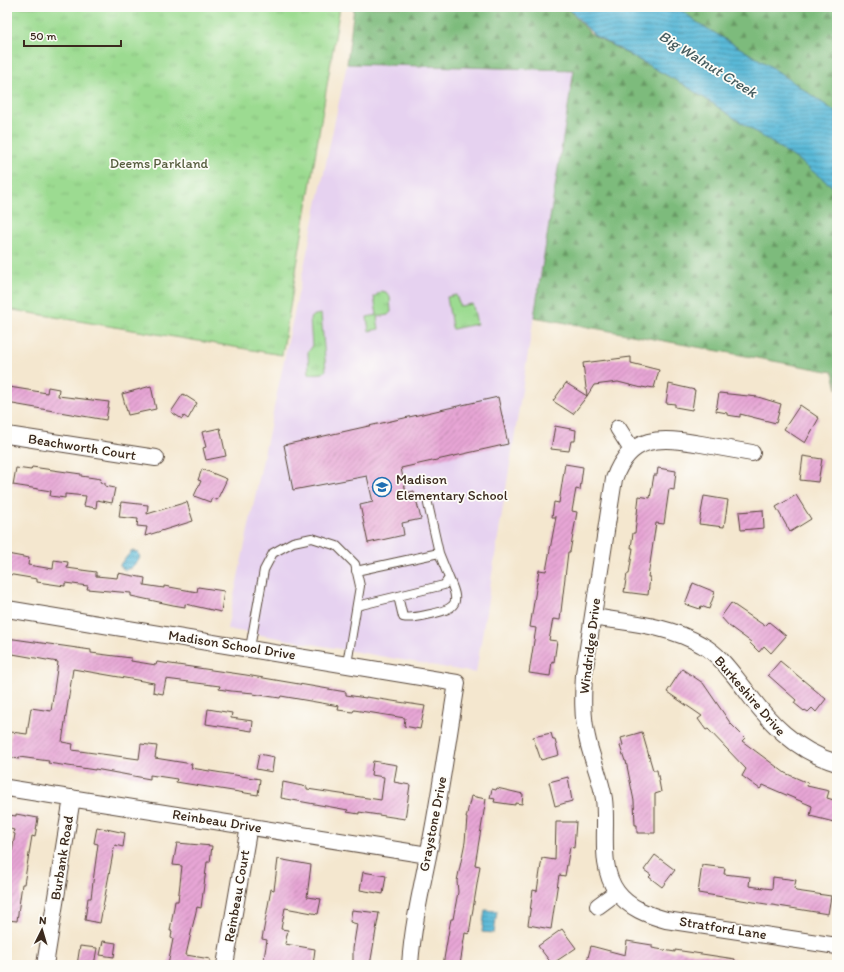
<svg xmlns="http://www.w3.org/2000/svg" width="844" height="972" font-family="Itim,sans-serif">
	<defs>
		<pattern id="forest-firs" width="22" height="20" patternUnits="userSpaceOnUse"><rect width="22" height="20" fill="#7dbb7b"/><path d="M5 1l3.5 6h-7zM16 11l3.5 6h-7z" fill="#689864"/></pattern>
		<pattern id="park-tufts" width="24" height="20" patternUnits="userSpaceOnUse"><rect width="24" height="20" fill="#9cdb91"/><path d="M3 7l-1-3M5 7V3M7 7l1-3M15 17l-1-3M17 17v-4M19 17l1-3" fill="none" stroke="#87bc7d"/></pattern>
		<pattern id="water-rules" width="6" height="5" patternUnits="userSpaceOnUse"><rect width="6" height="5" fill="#5ab9d8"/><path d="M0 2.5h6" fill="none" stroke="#4c97af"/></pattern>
		<pattern id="building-hatch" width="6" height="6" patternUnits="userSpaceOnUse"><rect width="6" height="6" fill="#e7a6d5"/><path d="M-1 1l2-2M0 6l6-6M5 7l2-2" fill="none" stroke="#bc87ac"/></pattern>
	</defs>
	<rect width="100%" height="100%" fill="#fdfcf7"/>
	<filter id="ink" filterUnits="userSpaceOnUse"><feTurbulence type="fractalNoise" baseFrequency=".025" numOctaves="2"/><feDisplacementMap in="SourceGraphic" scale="8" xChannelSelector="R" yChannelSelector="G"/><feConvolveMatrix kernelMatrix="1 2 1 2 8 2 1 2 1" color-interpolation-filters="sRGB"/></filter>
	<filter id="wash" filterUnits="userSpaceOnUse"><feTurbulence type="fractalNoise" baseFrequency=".012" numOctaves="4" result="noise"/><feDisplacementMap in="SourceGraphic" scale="16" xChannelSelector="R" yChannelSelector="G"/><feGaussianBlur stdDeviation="0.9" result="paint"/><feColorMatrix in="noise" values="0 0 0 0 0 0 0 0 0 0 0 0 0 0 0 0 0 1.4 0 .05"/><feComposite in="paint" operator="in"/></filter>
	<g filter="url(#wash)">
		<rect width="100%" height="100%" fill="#f4e7cf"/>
		<path fill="#e6d2f0" d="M347 64 574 70 476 673 227 629Z"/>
		<path fill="url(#forest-firs)" stroke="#5c724c" d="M354 7H566L591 34 686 86 798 160 837 190V389L833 372 534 317 574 70 347 64Z
			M677 7H837V113L770 66 698 23Z"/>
		<path fill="url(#park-tufts)" stroke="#6c8258" d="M7 7H340L282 355 7 309Z
			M381 291 386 292 390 297 391 312 388 315 377 317 379 329 369 331 367 317 377 315 374 297Z
			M456 295 460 306 472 304 473 306 477 324 453 329 452 327 447 297Z
			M321 314 326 370 323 373 309 374 308 352 312 347 310 318 315 315Z"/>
		<path fill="url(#water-rules)" stroke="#4a727b" d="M567 7H677L698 23 770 66 837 113V190L798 160 686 86 594 35Z
			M132 551 138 552 140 558 131 568 125 570 120 566 121 563Z
			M485 910 497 911 494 933 482 932Z"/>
		<g id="blocks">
			<path fill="url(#building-hatch)" d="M631 357V363L659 370 654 388 648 387 647 388 642 387V388L618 382 594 385 587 396 583 363Z
				M566 383 587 396 573 414 553 401Z
				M669 384 695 390 692 410 675 407V404L666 403Z
				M151 386 156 409 128 415 122 394Z
				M9 387 47 393 48 387 59 389 58 396 109 402 106 420 7 403Z
				M719 393 758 397 781 404 776 423 740 414V417L727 415V413L716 411Z
				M183 394 197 403 188 419 184 416 182 419 171 412Z
				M498 397 508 444 401 468 406 493 414 491 421 519 402 523 404 535 368 543 360 505 373 502 367 476 293 490 284 445Z
				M800 405 819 418 805 443 784 429Z
				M555 426 576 430 575 441H571L569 451 551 449Z
				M220 428 226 456 206 460 203 448 206 447 202 432Z
				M803 456 822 459 818 482 800 480Z
				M565 464 583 467 580 490 576 489 572 511 577 512 570 552H568L560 620 553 619 549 640 557 641 554 662 552 661 550 676 529 673 536 628 530 627 539 570 546 571 556 517H552L554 502 559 503Z
				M32 467 81 474V476L101 479 100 482 105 483V486L115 488 112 503 97 500 96 508 84 506 86 496 65 494V498L50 496 51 491 13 485 16 468 31 470Z
				M658 468 676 471 674 490 669 489 664 524 656 523 648 577H650L648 595 624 592 627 574H629L633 548H631L633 533H635L639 496 650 498 654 475H657Z
				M202 469 227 479 217 500 212 498 210 502 194 496 201 481 198 480Z
				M796 495 811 519 790 532 776 507Z
				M704 496 728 500 724 527 699 524Z
				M121 502 148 505 147 514 187 502 193 521 145 536 147 527 137 526 138 519 119 517Z
				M763 510 764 528 741 530 739 512Z
				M7 554 29 558 28 565 53 569 54 560 68 562 67 568 96 572V576L117 578 118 573 145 578 144 585 164 588V586L197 592 198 587 224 591 221 612 185 604V607L173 605 131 596V593L87 589 88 586 65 583V586L37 582V579L7 574Z
				M693 583 715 592 709 609 701 606 700 609 685 604Z
				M731 603 765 626 769 622 786 636 771 653 764 646 759 652 750 643 751 642 729 626 721 617Z
				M7 638 91 650V653L131 658V661L156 665 157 662 246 675 346 692V695L366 698V697L425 706 420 729 404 726 405 718 354 710 353 712 338 710 339 706 281 696 280 698 253 694 254 693 231 691 219 689 220 686 166 679 163 694 153 692 154 683 73 669 62 742 73 744 72 750 139 759 141 744 157 746 155 758 192 764 191 768 260 779 258 795 176 782 177 779 150 775V779L95 769V770L48 763 49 761 19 757V759L8 757 11 732 27 734 31 708 51 711 58 662 7 653Z
				M780 661 826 699 816 712 812 708 808 712 805 710 804 711 794 703 796 700 768 675Z
				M682 669 703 683 731 724 745 738 742 741 785 773 808 783 807 786 829 791 827 798 837 801 834 822 810 816 812 806 763 785 760 789 742 776 746 769 708 729 706 730 698 719 702 716 667 692Z
				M208 709 232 713 231 718 253 721 252 731 206 724Z
				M642 732 653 770H657L661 792 655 794V833H637V825H635L634 801 626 761H625L620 746 623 745 621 738Z
				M551 733 553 740H555L559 755 541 760 533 737Z
				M259 754 274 757 272 772 256 769Z
				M373 761 397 765 394 782 410 785 405 819 359 812V814L347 812 348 810 281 798 283 782 307 787V789L381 800 384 777 371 775Z
				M568 777 572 801 555 806 549 782Z
				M497 788 523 794 522 804 515 803V805L494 802 495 799 490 798 492 789 496 790Z
				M471 796 486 799 475 865 480 866 473 909 469 934 465 933 460 965H443L450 924 451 919H453L458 892 457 881 465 842 467 818H466Z
				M16 814 38 818 35 837 32 836 24 884H22L17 921 7 920V881L15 834 13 833 14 830 7 828 9 815 16 816Z
				M556 822H576L574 848 570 847 565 876 559 875 551 929 528 925 533 890 537 891 542 858 555 860Z
				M97 827 125 833 123 847 115 845 114 848 100 923 85 920 88 898H91L94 874 98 844 94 843Z
				M177 843 212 846 210 862H207L201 908 197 907 186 955 210 959V965H168L173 939 171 938 172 931H170L175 901H178L182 866 173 865Z
				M655 855 675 870 662 887 649 877 651 875 644 870Z
				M278 859 311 865 307 897 321 899 318 914 285 908 281 929 288 930 285 944 315 949 313 965H263L267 940 262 939 271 889 274 890Z
				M702 865 725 868 724 874 750 877 749 886 772 889 773 877 796 880 794 889 796 891 831 896 828 914 698 893Z
				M363 872 386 876 383 894 360 890Z
				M352 910 379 913 370 965H353V949L357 924 350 922Z
				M562 929 576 948 552 964 538 946Z
				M103 941 116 943 114 957 100 955Z
				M627 941 652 945V948L675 952V950L735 959 734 965H586L591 946 625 955Z
				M80 946 97 948 94 965H77Z"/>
		</g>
	</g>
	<g filter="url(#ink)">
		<use href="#blocks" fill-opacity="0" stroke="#574639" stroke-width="1"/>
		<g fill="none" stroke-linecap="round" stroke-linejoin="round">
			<defs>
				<path id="lane" d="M356 571 439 553 428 504
					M398 596 403 617C412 619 421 616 431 614 458 608 460 603 449 578
					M357 606 444 585 449 578 439 553
					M250 648 264 570 273 553 293 542 312 538 337 546 355 564 360 586 347 664"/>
				<path id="street" d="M618 428 632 450
					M7 435 156 458
					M752 453C735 450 718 447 701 444 661 437 630 434 614 479L584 674C583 695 582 716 587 737 591 758 601 778 604 799 608 829 598 866 617 892 629 908 648 915 666 920L837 946
					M7 609 457 683C449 732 442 781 433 830 425 875 413 919 410 965
					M593 617C629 623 669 625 702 645 720 655 731 672 744 688 768 721 795 751 837 763
					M7 788 428 855
					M598 906 617 892
					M45 965 72 798
					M225 965 249 826"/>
			</defs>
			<use href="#lane" stroke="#574639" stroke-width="10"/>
			<use href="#street" stroke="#574639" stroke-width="18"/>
			<use href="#lane" stroke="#fff" stroke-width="8"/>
			<use href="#street" stroke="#fff" stroke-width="16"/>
		</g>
	</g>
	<defs>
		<symbol id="school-ring" viewBox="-11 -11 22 22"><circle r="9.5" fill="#fdfcf7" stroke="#1f6fb2" stroke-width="1.5"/><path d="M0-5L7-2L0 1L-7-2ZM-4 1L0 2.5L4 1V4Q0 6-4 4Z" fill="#1f6fb2"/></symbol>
	</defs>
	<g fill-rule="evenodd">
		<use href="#school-ring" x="371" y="476" width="22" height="22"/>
	</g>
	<g text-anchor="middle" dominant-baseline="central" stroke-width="3.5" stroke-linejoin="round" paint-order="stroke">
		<g font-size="14" fill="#585f40" stroke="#fdfcf7">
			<text x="159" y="163">Deems Parkland</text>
		</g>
		<g font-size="14" fill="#3b2a1e" stroke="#fdfcf7">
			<text transform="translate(82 447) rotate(9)">Beachworth Court</text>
			<text transform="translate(232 645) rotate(9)">Madison School Drive</text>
			<text transform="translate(590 646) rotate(-83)">Windridge Drive</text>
			<text transform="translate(750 696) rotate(49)">Burkeshire Drive</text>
			<text transform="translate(217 821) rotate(9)">Reinbeau Drive</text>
			<text transform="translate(433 824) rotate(-79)">Graystone Drive</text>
			<text transform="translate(62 858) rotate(-81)">Burbank Road</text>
			<text transform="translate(237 896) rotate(-80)">Reinbeau Court</text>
			<text transform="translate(723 928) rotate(9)">Stratford Lane</text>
		</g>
		<g font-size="14" fill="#3b2a1e" stroke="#fdfcf7" text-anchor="start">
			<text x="396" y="479">Madison<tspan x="396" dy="16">Elementary School</tspan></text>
		</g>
		<g font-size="15" font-style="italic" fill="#465c5f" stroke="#fdfcf7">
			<text transform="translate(708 64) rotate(32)">Big Walnut Creek</text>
		</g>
	</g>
	<rect width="844" height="972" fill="none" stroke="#fdfcf7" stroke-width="24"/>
	<g transform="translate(42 930) rotate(5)" stroke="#fdfcf7" stroke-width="3" paint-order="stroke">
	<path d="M0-3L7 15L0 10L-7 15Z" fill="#3b2a1e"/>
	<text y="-6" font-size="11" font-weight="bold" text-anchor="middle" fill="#3b2a1e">N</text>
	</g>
	<path d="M24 40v6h97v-6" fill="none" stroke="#3b2a1e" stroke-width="2"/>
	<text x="30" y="40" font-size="12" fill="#3b2a1e" stroke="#fdfcf7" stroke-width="3" paint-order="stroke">50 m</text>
</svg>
